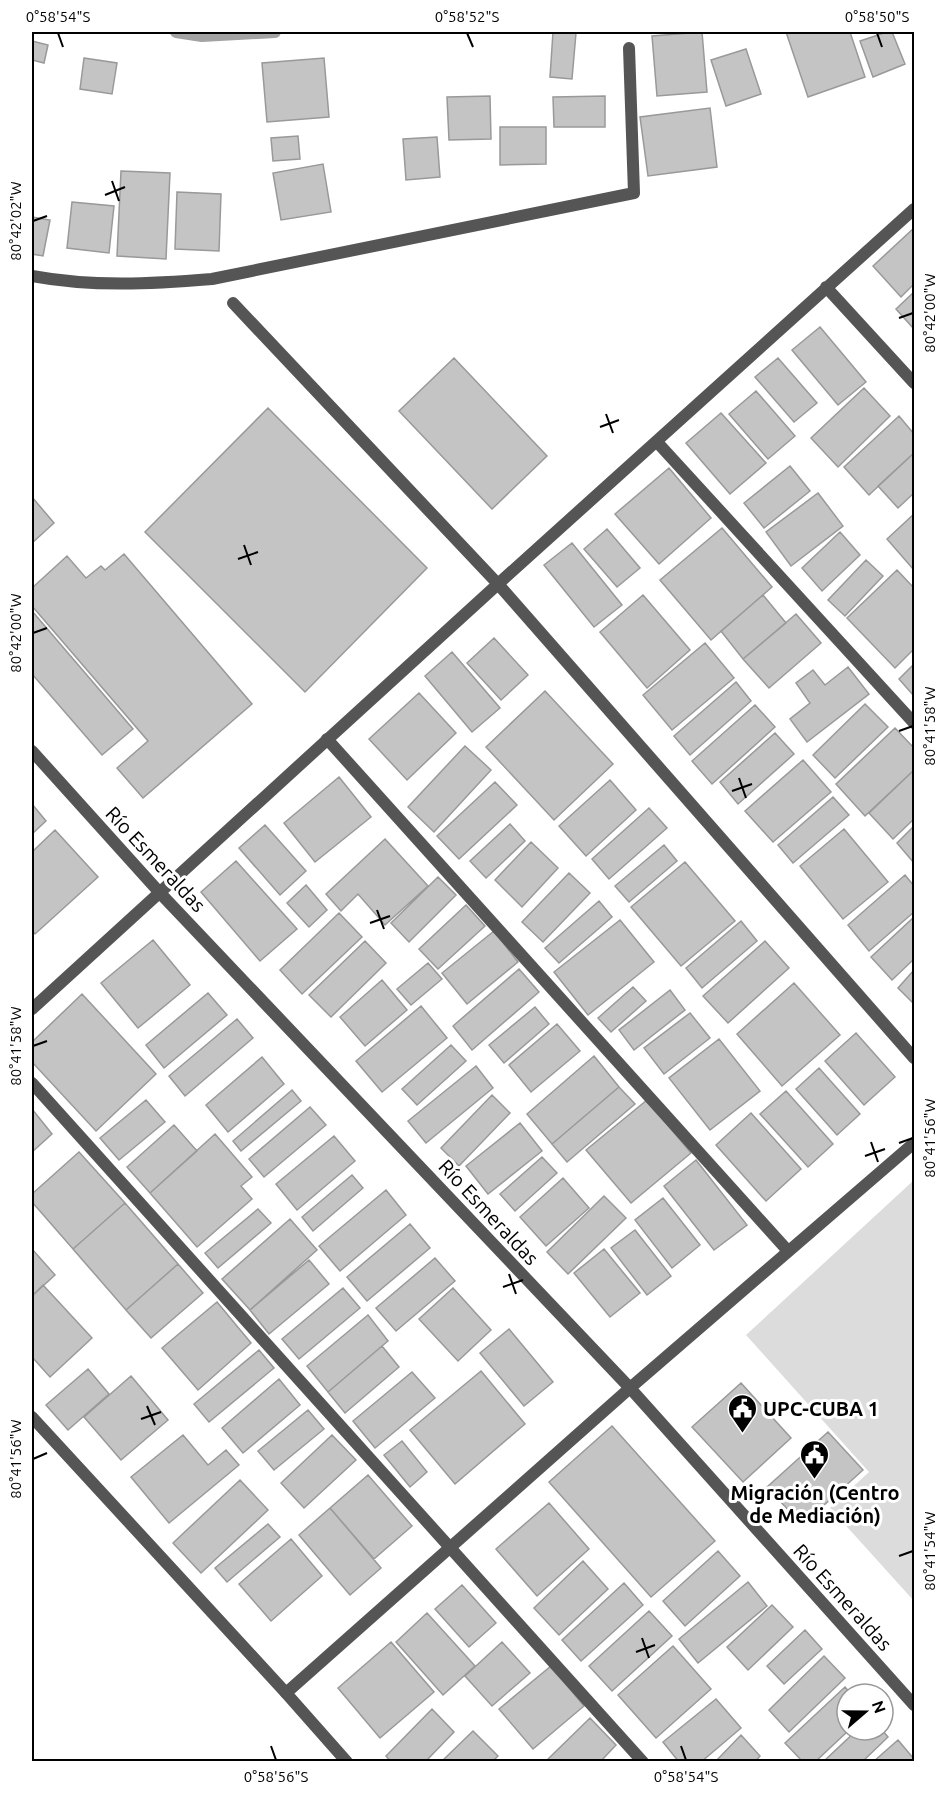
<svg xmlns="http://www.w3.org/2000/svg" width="946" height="1793" font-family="Ubuntu,sans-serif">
	<rect width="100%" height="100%" fill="#fff"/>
	<path fill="#dcdcdc" d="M914 1180V1601L830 1508 869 1472 746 1335Z"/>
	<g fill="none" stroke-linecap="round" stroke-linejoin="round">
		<path stroke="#a3a3a3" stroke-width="12" d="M176 32 202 36 275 32"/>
	</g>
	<path fill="#c4c4c4" stroke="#999" stroke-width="1.5" d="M553 32 576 33 572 79 550 77Z
		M702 32 707 92 657 96 652 36Z
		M786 32H850L865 77 808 97Z
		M887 32H892L905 64 873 77 860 41Z
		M32 41 48 45 44 63 32 60Z
		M746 49 761 94 726 106 711 60Z
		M84 58 117 63 112 94 80 89Z
		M324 58 329 117 267 122 262 63Z
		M490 96 491 139 449 140 447 97Z
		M605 96V127H554L553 97Z
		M710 108 717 167 648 176 640 117Z
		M500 127H546V164L500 165Z
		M298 136 300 159 273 161 271 138Z
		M437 137 440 177 406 180 403 139Z
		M323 164 331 212 281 220 273 173Z
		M121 171 170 173 166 259 117 256Z
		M177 192 221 194 219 251 175 249Z
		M72 202 114 206 109 253 67 248Z
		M32 217 50 220 43 256 32 254Z
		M914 228V284L901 297 873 266Z
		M914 292V329L896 309Z
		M820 327 866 382 838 405 792 350Z
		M454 358 547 456 492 509 399 411Z
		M778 358 817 403 794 422 755 377Z
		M864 388 890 416 838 467 811 438Z
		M756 391 795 436 768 459 729 414Z
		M268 408 427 568 305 692 145 532Z
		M721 413 766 463 730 494 686 443Z
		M899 416 914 434V453L869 495 844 467Z
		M914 453V493L898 508 878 486Z
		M790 466 810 491 764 528 744 503Z
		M669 468 711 518 659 564 615 514Z
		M818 493 843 526 791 566 766 532Z
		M32 497 54 523 32 543Z
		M914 514V567L913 569 887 539Z
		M722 528 772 587 711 640 660 580Z
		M607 529 640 568 617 587 584 549Z
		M840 532 860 555 822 591 802 568Z
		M572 543 622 605 594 627 544 565Z
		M124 554 252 704 143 798 117 768 148 741 32 606V588L67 556 86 578 101 566 105 570Z
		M866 560 883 576 845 616 828 600Z
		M897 570 914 588V649L895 668 847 618Z
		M643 595 690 650 647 688 600 632Z
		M763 595 786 623 743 659 721 631Z
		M32 611 133 729 102 755 32 674Z
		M796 614 821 643 769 688 743 659Z
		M494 638 528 675 501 700 467 663Z
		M705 643 734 678 672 730 643 695Z
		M452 652 500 708 472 732 425 676Z
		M914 664V696L899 679Z
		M848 667 869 694 807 742 790 719 810 703 796 683 813 670 825 685Z
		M736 682 751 701 690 755 674 736Z
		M545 691 613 764 554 820 486 747Z
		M419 693 456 733 407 780 369 739Z
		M865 704 888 727 835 778 813 755Z
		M755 705 775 727 712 784 692 761Z
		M895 728 914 748V770L865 816 836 784Z
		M775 733 794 754 738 804 720 782Z
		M465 746 491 770 434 832 408 807Z
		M803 760 831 792 773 842 745 811Z
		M914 770V819L893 839 869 813Z
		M339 777 371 817 315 862 284 823Z
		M610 780 636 810 586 856 559 826Z
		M495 782 517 805 459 859 437 836Z
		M833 797 849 815 793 863 778 845Z
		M32 804 46 821 32 834Z
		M649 808 667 828 609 879 592 859Z
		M510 824 525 841 486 878 470 861Z
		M265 825 306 871 280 895 239 848Z
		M914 826V863L897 843Z
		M844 829 888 882 843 919 800 866Z
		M55 830 98 877 35 934 32 930V852Z
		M385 839 428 886 385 925 358 894 341 911 326 894Z
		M531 842 558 868 522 907 495 880Z
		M664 845 677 861 629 902 615 886Z
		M236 861 297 929 260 961 201 892Z
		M685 862 735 921 681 966 631 907Z
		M569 873 590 893 543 942 522 922Z
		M905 875 914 886V912L869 951 848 925Z
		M438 877 456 895 409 942 391 923Z
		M306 885 327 910 309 927 287 903Z
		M599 901 612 917 559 963 545 948Z
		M466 905 485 926 438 969 419 949Z
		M339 913 362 937 302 994 280 970Z
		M914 917V959L892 980 871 957Z
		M620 920 654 962 588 1015 554 972Z
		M741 921 757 941 702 988 686 968Z
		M494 931 518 962 467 1004 442 973Z
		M153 940 190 985 138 1028 101 983Z
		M365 941 386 963 331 1017 309 995Z
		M765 941 789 968 728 1023 703 996Z
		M428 963 442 979 411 1005 397 989Z
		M519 969 539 992 472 1050 453 1026Z
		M914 970V1004L898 988Z
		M382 980 407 1010 365 1046 340 1017Z
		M794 983 840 1035 782 1086 737 1034Z
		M633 987 646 1001 611 1032 598 1018Z
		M670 990 685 1010 634 1050 619 1030Z
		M208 993 227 1015 164 1068 146 1045Z
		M82 994 156 1074 96 1131 32 1062V1042Z
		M421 1006 447 1038 382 1092 356 1061Z
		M535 1007 549 1024 504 1063 489 1045Z
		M690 1013 710 1038 664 1074 644 1048Z
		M237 1019 253 1038 185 1096 169 1076Z
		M557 1024 580 1051 531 1092 509 1065Z
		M856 1033 895 1077 864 1105 825 1061Z
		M719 1039 760 1091 710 1130 669 1078Z
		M451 1045 466 1061 417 1105 402 1089Z
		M594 1056 619 1087 552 1144 527 1114Z
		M262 1057 284 1084 228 1132 206 1105Z
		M476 1066 493 1088 426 1143 408 1121Z
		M819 1068 860 1114 837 1135 796 1089Z
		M619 1087 635 1104 567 1162 552 1144Z
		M292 1090 301 1101 241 1151 233 1141Z
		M786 1091 833 1144 808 1167 760 1114Z
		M492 1095 510 1113 459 1166 441 1148Z
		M146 1100 165 1122 119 1160 100 1138Z
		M647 1100 691 1153 631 1203 586 1150Z
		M310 1107 326 1125 264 1177 249 1159Z
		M32 1109 52 1134 32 1152Z
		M751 1113 801 1169 766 1201 716 1145Z
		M520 1123 542 1151 488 1194 466 1166Z
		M174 1125 197 1151 150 1193 127 1167Z
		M215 1134 252 1177 241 1186 252 1199 197 1247 150 1193Z
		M334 1136 355 1161 297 1210 276 1184Z
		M79 1152 125 1203 73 1249 32 1202V1194Z
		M542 1157 557 1173 515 1211 500 1194Z
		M696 1160 747 1225 714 1250 664 1186Z
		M352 1175 363 1188 313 1231 302 1217Z
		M563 1178 589 1208 546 1246 520 1217Z
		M386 1190 406 1215 340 1271 319 1246Z
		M604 1196 626 1218 568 1274 547 1252Z
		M663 1198 700 1245 672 1268 635 1220Z
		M125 1203 178 1264 126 1310 73 1249Z
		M258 1209 271 1223 218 1268 205 1253Z
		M290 1219 317 1250 250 1310 222 1279Z
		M410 1224 430 1248 367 1301 347 1277Z
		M635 1230 671 1276 647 1295 611 1248Z
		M32 1249 55 1275 32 1296Z
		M604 1249 640 1293 610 1317 574 1273Z
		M435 1258 455 1281 396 1331 376 1308Z
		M309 1260 329 1284 269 1334 250 1310Z
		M178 1264 203 1293 151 1338 126 1310Z
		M43 1285 92 1338 50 1377 32 1357V1296Z
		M343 1288 360 1308 299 1359 282 1339Z
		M453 1288 491 1330 458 1361 419 1319Z
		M217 1302 251 1343 198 1390 162 1348Z
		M368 1315 388 1341 328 1392 307 1366Z
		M509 1329 553 1382 524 1406 480 1353Z
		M382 1346 399 1367 345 1413 328 1392Z
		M259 1350 274 1368 209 1422 194 1404Z
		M88 1369 109 1394 68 1430 46 1405Z
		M481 1371 525 1424 455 1484 410 1430Z
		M412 1372 435 1398 375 1448 353 1421Z
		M131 1376 168 1420 121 1460 84 1417Z
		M279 1379 300 1405 243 1453 222 1428Z
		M741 1383 791 1438 743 1482 692 1427Z
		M308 1410 324 1429 274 1470 258 1451Z
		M612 1426 715 1541 651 1597 549 1482Z
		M828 1432 863 1470 802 1525 767 1487Z
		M183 1435 208 1465 226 1450 239 1465 169 1523 131 1477Z
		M332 1435 356 1460 304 1508 281 1483Z
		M402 1441 427 1472 410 1487 384 1455Z
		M368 1475 412 1526 374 1559 330 1508Z
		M240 1480 268 1510 201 1573 173 1543Z
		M549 1503 589 1549 537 1596 496 1549Z
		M330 1508 381 1568 350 1595 299 1535Z
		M268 1524 280 1537 227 1582 215 1568Z
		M291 1539 322 1576 271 1621 239 1584Z
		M718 1551 740 1576 685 1626 663 1601Z
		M583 1561 608 1589 559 1635 534 1608Z
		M748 1582 767 1606 698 1663 679 1639Z
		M624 1583 643 1605 581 1661 562 1640Z
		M462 1585 496 1623 469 1647 435 1609Z
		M772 1605 793 1627 748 1670 727 1647Z
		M649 1611 672 1636 612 1691 589 1666Z
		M427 1613 475 1666 443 1695 396 1642Z
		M805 1630 822 1649 784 1684 767 1666Z
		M391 1642 434 1692 380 1738 338 1688Z
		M502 1642 530 1673 492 1706 465 1676Z
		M673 1646 711 1689 656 1738 618 1695Z
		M824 1656 845 1678 789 1732 769 1710Z
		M551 1666 584 1706 533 1749 499 1709Z
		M845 1687 851 1694H847V1730H849L815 1762H803L785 1743Z
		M716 1699 741 1728 701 1762H679L663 1742Z
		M432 1709 454 1732 425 1762H391L386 1756Z
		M590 1718 616 1745 600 1762H545Z
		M857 1730H882L888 1737 862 1762H823Z
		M473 1731 498 1756 492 1762H441Z
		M741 1735 760 1756 755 1762H715Z
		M898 1740 914 1759V1762H873Z"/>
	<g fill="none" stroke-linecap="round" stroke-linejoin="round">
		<path stroke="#555" stroke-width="12" d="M32 276C91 287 152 284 212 279L634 193 629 48
			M657 442 914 723
			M327 739 788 1251
			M32 1083 643 1762"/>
		<path stroke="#555" stroke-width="12" d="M826 287 914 383
			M233 303 498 584 914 1058
			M32 751 160 893 630 1388 914 1705
			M32 1009 498 584 914 209
			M286 1693 630 1388 914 1143"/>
		<path stroke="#555" stroke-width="12" d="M32 1417 286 1693 347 1762"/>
	</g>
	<path fill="none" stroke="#000" stroke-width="2" d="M58 33 63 47M467 33 473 47M877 33 882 47M112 181 119 201M105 195 125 187M33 221 47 216M899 318 913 313M606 414 613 433M600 427 619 420M244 545 251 565M238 559 258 552M33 633 47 628M899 731 913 726M739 778 746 798M732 791 752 784M377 910 384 929M370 923 390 916M33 1046 47 1041M871 1142 878 1162M899 1143 913 1138M865 1156 885 1149M509 1274 516 1294M503 1287 523 1280M147 1406 155 1425M141 1419 161 1412M33 1459 47 1453M899 1556 913 1551M642 1638 649 1658M636 1652 655 1645M271 1746 276 1760M681 1746 686 1760"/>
	<defs>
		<symbol id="civic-pin" viewBox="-11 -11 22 30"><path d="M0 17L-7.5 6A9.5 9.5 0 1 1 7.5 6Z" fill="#000" stroke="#fff"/><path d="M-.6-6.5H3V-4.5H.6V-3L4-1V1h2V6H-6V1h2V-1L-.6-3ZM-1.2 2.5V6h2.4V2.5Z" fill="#fff"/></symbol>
	</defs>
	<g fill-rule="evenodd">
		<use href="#civic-pin" x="726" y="1392" width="33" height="45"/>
		<use href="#civic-pin" x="798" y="1438" width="33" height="45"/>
	</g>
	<g text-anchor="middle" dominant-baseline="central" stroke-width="6" stroke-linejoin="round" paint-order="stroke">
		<g font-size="20" fill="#000" stroke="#fff">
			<text transform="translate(156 859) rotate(47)">Río Esmeraldas</text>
			<text transform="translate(489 1212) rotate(47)">Río Esmeraldas</text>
			<text transform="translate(843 1597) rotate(48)">Río Esmeraldas</text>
		</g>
		<g font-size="20" font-weight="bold" fill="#000" stroke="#fff" text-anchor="start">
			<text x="763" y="1408">UPC-CUBA 1</text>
			<text x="815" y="1492" text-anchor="middle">Migración (Centro<tspan x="815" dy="23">de Mediación)</tspan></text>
		</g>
	</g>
	<rect width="946" height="1793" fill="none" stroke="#ffffff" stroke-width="66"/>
	<g transform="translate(865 1712) rotate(70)"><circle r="28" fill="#ffffff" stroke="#999999" stroke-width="1.5"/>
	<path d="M0-4.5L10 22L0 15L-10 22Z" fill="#000000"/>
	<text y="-9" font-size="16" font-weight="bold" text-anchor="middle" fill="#000000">N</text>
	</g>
	<rect x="33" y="33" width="880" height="1727" fill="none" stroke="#000" stroke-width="2"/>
	<g font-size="15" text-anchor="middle" fill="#000">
		<text x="58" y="22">0°58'54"S</text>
		<text x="467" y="22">0°58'52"S</text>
		<text x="877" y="22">0°58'50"S</text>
		<text transform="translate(16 221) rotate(-90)" y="5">80°42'02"W</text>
		<text transform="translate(930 313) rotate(-90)" y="5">80°42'00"W</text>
		<text transform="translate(16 633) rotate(-90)" y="5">80°42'00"W</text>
		<text transform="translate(930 726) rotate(-90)" y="5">80°41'58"W</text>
		<text transform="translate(16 1046) rotate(-90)" y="5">80°41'58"W</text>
		<text transform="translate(930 1138) rotate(-90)" y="5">80°41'56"W</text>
		<text transform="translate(16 1459) rotate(-90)" y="5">80°41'56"W</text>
		<text transform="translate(930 1551) rotate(-90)" y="5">80°41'54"W</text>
		<text x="276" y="1782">0°58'56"S</text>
		<text x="686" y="1782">0°58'54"S</text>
	</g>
</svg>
